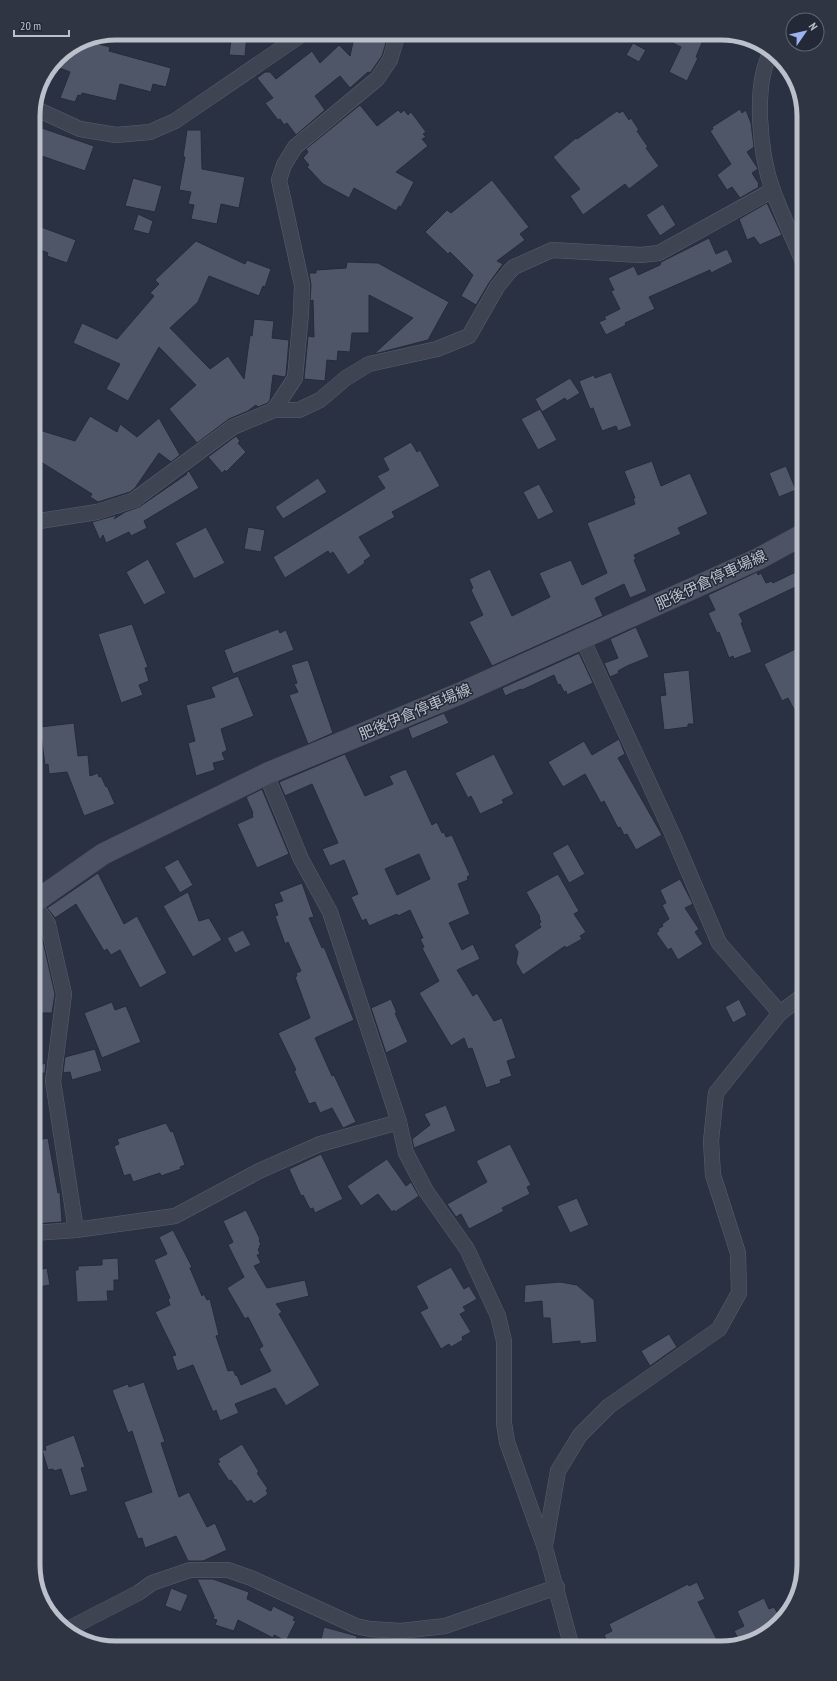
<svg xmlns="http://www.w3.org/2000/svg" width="837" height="1681" font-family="'PT Sans Narrow','Noto Sans JP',sans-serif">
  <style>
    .building { fill: #4f5668; stroke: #252b39; fill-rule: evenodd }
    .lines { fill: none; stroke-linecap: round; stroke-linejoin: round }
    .street-casing { stroke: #595f6c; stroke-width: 16 }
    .secondary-casing { stroke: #484d5b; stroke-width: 22 }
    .street { stroke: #3e4452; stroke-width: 15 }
    .secondary { stroke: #4d5364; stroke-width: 21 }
    .labels { text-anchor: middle; stroke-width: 3; stroke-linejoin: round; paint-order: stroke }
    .street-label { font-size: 15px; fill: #bbc0cb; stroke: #232937 }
    .rim { fill: none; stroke: #bbc0cb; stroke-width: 5 }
  </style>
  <rect width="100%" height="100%" fill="#2a3142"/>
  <g class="building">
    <path d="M232,33H247L245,56L229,55Z"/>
    <path d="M355,33H389L382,56L370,73L368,72L350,88L340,76L315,96L325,110L296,135L287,123L284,125L280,119L278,120L265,103L273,98L257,78L265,72H270L276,79L312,51L320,63L339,45L350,56Z"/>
    <path d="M652,33H706L696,57L698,58L687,81L669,72L681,47Z"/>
    <path d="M84,40L110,47L109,51L171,68L166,87L153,84L151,92L120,84L116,101L82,93L81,96L78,95L75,102L60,98L70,72L52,65L57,57Z"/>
    <path d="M633,43L646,50L639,62L626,55Z"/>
    <path d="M360,105L377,126L398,110L401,113L404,110L408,115L411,112L426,132L423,134L426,137L422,139L428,146L396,172L414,182L401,207L399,206L396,211L354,188L349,198L323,184L307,167L309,165L303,158L308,152L306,149Z"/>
    <path d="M740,109L742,113L746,110L751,123L754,147L747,152L757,167L758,169L752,173L759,184L758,185L759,187L740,198L732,187L727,190L717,175L731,164L710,131L713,129L712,127Z"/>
    <path d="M617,111L619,113L623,111L629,120L631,118L639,130L637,131L648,147L646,148L659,166L629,189L625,184L583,215L570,196L580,189L553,157L576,138L577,139Z"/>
    <path d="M33,125L94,146L85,171L33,153Z"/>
    <path d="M187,130H201L202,169L245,177L239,208L221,204L217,224L191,219L194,205L188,204L191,192L179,190L185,157H183Z"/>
    <path d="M133,178L162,186L155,212L125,206Z"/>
    <path d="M492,180L529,227L520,234L525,240L497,261L503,264L489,283L476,305L461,296L473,275L450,252L448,254L425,232L447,210L451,213Z"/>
    <path d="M767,203L782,235L760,245L754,237L747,240L739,219Z"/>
    <path d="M663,204L676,225L660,236L646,215Z"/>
    <path d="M138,214L153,221L149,234L133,230Z"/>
    <path d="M33,224L76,240L67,263L47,256L48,253L33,247Z"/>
    <path d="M709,238L716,254L727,249L733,262L711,273L710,270L649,297L655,309L625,323L626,325L606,335L599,322L606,319L604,317L620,309L611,291L614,290L608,278L634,266L638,275L660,265L661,262Z"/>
    <path d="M196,241L245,264L247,260L271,269L265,287L263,286L259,296L209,276L198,302L170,328L210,369L228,356L244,379L250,335L252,336L254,319L274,321L272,338L289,340L286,375L285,377L273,375L270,400L268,403L258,407L256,405L248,411L229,419L197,443L169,409L196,385L159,347L128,401L106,389L120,364L73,343L82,323L117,339L154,296L150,293L159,284L155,280Z"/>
    <path d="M347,262L378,263L449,302L428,340L374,354L413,318L369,295V333H352L350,352L338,351L337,361L327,360L325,381L304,379L308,336L314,337L313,300L310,301L311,285L309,273H316V270L346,268Z"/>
    <path d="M611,372L632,426L618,431L616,426L602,431L593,408L590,409L579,381L594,375L595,378Z"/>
    <path d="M570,378L580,393L567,401L565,398L542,412L535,399Z"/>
    <path d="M540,409L557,440L538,450L521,419Z"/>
    <path d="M90,416L117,432L120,424L137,437L159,418L180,455L171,462L159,453L135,488L130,492L98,502L90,497L92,494L33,457V428L75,441Z"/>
    <path d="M236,436L240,441L238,443L246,452L226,472L225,470L222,473L208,457Z"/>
    <path d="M411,442L417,452L420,450L440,486L392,512L395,517L359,537L371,556L364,561L365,563L348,575L333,552L330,554L328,551L285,578L273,557L385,488L377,476L389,470L383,458Z"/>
    <path d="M652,461L661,486L690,473L708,514L678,528L681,534L634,555L636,559L634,560L647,591L630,598L624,584L595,598L603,616L492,666L469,622L483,615L471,590L473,588L469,579L490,569L512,616L550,597L539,573L571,560L582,585L607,573L587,523L635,504L633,498H635L624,471Z"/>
    <path d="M786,466L796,490L779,497L769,473Z"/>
    <path d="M189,471L199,488L144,521L147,528L131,536L129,532L106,543L103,535L100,540L92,522L117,515L114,519L125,512L139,507L187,474L186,473Z"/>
    <path d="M318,478L327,492L283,519L275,507Z"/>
    <path d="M539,484L554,512L538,520L523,492Z"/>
    <path d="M206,527L225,563L194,579L175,543Z"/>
    <path d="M248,527L265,530L261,552L244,549Z"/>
    <path d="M148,559L166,593L144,605L126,572Z"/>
    <path d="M804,568V583L739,614L743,622L741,623L752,652L734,659L733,656L729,658L719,632L717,633L708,613L715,610L708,595L757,572L758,575L761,573L766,583L772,581L773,583Z"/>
    <path d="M132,624L148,667L145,668L149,681L139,685L143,695L121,703L98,634Z"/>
    <path d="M636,627L649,657L627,666L618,671L619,673L610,677L604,663L618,658L610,639Z"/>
    <path d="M278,629L280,633L286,630L294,650L233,674L224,650Z"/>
    <path d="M804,645V728L788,698L782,701L764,664Z"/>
    <path d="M579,653L593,683L567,695L566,691L564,692L560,684L558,685L554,675L522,690L521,689L505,696L502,688Z"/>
    <path d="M308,660L333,733L308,744L289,695L298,692L294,684L297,683L291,665Z"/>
    <path d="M689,670L694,724H688V727L664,730L660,696L666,695L663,673Z"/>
    <path d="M238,676L254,716L221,729L227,750L222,753L225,760L213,763L215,770L196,776L188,743L195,741L186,705L215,697L211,687Z"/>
    <path d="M444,713L449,723L412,739L408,728Z"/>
    <path d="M74,723L78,756L88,755L90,776L98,773L99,777L101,776L106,787L107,786L115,804L84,816L67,772L49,774L48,764L45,765L40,727Z"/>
    <path d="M619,739L625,754L618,758L662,835L636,850L627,834L624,835L620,827L618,828L604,801L601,803L585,774L563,787L548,762L584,741L592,755Z"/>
    <path d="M345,754L365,796L393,784L389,776L406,769L432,825L437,822L442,833L444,832L446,837L452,835L470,875L467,877L468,880L458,884L470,914L449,923L462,950L473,944L480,959L457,970L473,996L477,993L494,1021L502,1018L516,1058L507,1061L512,1076L500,1080L501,1083L486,1088L472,1048L468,1049L464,1038L451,1046L419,993L439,981L422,948L424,947L420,939L423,938L410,910L398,916L397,914L369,926L366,919L362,921L351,897L358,894L344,860L330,866L322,849L338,843L312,784L285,796L279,782ZM419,854L430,879L397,895L385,869Z"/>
    <path d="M494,754L514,794L502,800L504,803L480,814L471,796L468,798L455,773Z"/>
    <path d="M262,789L289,854L257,868L237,824L253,817L252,814L253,813L246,797Z"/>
    <path d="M568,844L585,874L569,883L552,853Z"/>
    <path d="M178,859L193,885L180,893L164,867Z"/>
    <path d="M98,873L124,924L137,916L167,973L140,988L120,950L111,955L107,949L104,951L76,904L55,918L47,908Z"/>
    <path d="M558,874L579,911L574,914L586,932L580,936L582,939L566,948L565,946L523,975L516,963L518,952L514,945L541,927L539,924L541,922L539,918L540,917L526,892Z"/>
    <path d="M680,879L693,904L685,908L699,929L695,932L703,944L678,960L671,948L668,950L656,933L659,931L658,929L663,926L662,924L669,919L662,905L666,903L660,890Z"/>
    <path d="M302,883L314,917L309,918L322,948L324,947L354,1020L315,1038L332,1076L334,1075L356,1122L343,1128L332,1108L320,1113L315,1102L309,1104L294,1071L296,1070L278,1033L310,1018L295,977L297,976L296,973L301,971L288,942L285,944L275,916L278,915L274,904L283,901L279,892Z"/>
    <path d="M188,892L199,921L209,918L222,940L193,957L163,906Z"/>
    <path d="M36,923L40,928L55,994L52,1013H36V964L33,967V941L36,940Z"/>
    <path d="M243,930L251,945L235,953L227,938Z"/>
    <path d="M391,999L397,1013H395L408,1042L386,1053L371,1008Z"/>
    <path d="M739,999L747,1015L733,1023L725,1007Z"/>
    <path d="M112,1002L115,1010L126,1006L141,1042L102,1058L84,1013Z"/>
    <path d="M95,1049L102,1071L72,1080L70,1072L63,1073L65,1057Z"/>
    <path d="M46,1063L45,1073L33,1074V1067Z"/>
    <path d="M446,1105L456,1131L414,1148L412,1139L430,1125L424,1114Z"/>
    <path d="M166,1123L171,1132L173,1131L185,1165L180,1167L181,1169L161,1176L160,1173L133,1182L130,1174L124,1176L114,1146L119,1144L117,1139Z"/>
    <path d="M48,1138L58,1193L60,1192L62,1222L34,1224L33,1141Z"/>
    <path d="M510,1144L531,1185L527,1187L530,1194L502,1208L504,1211L469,1229L461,1214L456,1217L447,1204L487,1182L476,1161Z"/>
    <path d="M321,1154L343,1199L315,1213L313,1208L310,1209L303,1195L301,1196L289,1169Z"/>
    <path d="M387,1159L406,1186L411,1182L419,1196L395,1212L394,1210L392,1212L378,1194L361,1206L347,1186Z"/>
    <path d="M577,1198L589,1225L570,1233L557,1206Z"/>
    <path d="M246,1210L260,1239L259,1240L261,1245L259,1246L260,1248L258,1249L260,1254L257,1255L261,1263L254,1266L267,1288L305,1280L309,1296L276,1304L282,1312L279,1314L320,1385L286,1406L275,1388L235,1404L239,1413L220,1421L216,1410L213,1412L193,1365L177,1371L172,1356L176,1355L155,1312L170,1305L168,1299L170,1298L154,1260L167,1254L159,1237L173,1230L192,1267L190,1268L202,1296L204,1294L207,1300L210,1299L219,1335L216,1336L228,1371L233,1370L236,1376L237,1375L241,1385L271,1371L259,1349L263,1346L248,1317L245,1319L227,1288L244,1277L228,1245L233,1242L223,1221Z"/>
    <path d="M118,1258L119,1280H114V1291H107L108,1301L77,1302L75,1270H78V1266L102,1265V1259Z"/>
    <path d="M451,1267L464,1289L469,1286L477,1299L463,1307L466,1311L460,1314L471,1332L462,1337L463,1340L451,1347L449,1344L441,1349L420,1312L428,1308L416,1286Z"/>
    <path d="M47,1268L50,1285L33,1288V1271Z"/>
    <path d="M560,1282L577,1285L594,1300L597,1342L580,1344V1341L552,1344L550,1318H543L542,1301L524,1303L525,1285Z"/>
    <path d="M669,1334L677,1347L650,1366L641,1351Z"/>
    <path d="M144,1382L165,1442L161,1443L179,1497L189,1492L207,1527L215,1523L227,1550L203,1561H188L176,1536L145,1548L142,1538L138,1539L124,1502L152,1492L132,1431L128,1433L112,1390L128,1384L129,1387Z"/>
    <path d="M74,1435L85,1467L81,1468L88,1491L70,1496L61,1469L54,1471L53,1469L48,1470L42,1450H46L45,1446Z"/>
    <path d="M242,1444L259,1472L257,1473L268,1489L266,1490L268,1494L254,1504L251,1500L247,1502L235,1485H234L231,1480L229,1481L217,1463L220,1462L218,1459Z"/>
    <path d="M197,1579H213L249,1592L247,1599L271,1611L273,1606L295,1617L293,1620L296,1621L286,1641L274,1635L273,1638L238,1620L234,1631L215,1625L217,1620L213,1619L214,1616Z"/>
    <path d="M697,1582L705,1599L698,1602L721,1648H611L604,1635L612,1631L609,1624L688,1584L689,1586Z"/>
    <path d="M171,1588L188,1595L181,1612L165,1606Z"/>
    <path d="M764,1598L769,1609L774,1607L781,1619L753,1642L741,1644L734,1631L744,1626L737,1611Z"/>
    <path d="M324,1627L357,1636L354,1648H319Z"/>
  </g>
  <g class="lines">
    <defs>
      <g id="street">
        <path d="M772,50C752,84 760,155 773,191C782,215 794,240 804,264"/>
        <path d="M34,108L80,129L116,135L150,132L175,121L304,33"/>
        <path d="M274,410L295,378L301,313L302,285L279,180L284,165L295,147L377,79L390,60L398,33"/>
        <path d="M33,522L97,512L134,500L233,427L274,410H299L320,400L346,378L369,364L437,349L469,336L497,287L509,272L514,267L552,250L641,255L659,253L773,190"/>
        <path d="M582,638L672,833L719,943L780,1013"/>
        <path d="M266,774L301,859L330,912L399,1122L406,1153L426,1191L467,1249L498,1316L504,1341V1423L507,1442L545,1548L572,1648"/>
        <path d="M33,903L48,924L64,994L53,1081L76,1230"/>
        <path d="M33,1233L76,1230L175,1216L259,1171L320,1144L399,1122"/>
        <path d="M545,1546L558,1471L580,1435L609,1406L719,1329L739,1293L738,1253L713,1175L711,1141L716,1093L780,1013L804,995"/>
        <path d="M66,1630L138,1593L152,1583L190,1570H228L251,1578L356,1626L370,1629L401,1631L445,1626L557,1587"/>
      </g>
      <path id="secondary" d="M33,903L103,854L266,774L461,693L758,559L804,534"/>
    </defs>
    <use href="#street" class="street-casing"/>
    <use href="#secondary" class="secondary-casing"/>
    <use href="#street" class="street"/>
    <use href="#secondary" class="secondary"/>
  </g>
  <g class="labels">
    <g class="street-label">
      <text transform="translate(711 580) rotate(-25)" y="5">肥後伊倉停車場線</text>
      <text transform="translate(415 712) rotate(-23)" y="5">肥後伊倉停車場線</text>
    </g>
  </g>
  <path d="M0 0H837V1681H0ZM116 40H721A76 76 0 0 1 797 116V1565A76 76 0 0 1 721 1641H116A76 76 0 0 1 40 1565V116A76 76 0 0 1 116 40Z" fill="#2f3543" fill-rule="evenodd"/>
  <path class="rim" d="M116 40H721A76 76 0 0 1 797 116V1565A76 76 0 0 1 721 1641H116A76 76 0 0 1 40 1565V116A76 76 0 0 1 116 40Z"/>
  <g transform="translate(805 32) rotate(56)"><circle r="19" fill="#232937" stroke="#606572"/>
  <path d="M0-3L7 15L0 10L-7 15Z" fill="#9cb3f0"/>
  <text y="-6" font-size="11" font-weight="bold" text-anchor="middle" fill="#bbc0cb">N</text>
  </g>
  <path d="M14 30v6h55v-6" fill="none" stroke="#bbc0cb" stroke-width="2"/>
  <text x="20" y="30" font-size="12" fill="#bbc0cb" stroke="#232937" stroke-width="3" paint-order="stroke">20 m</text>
</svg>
